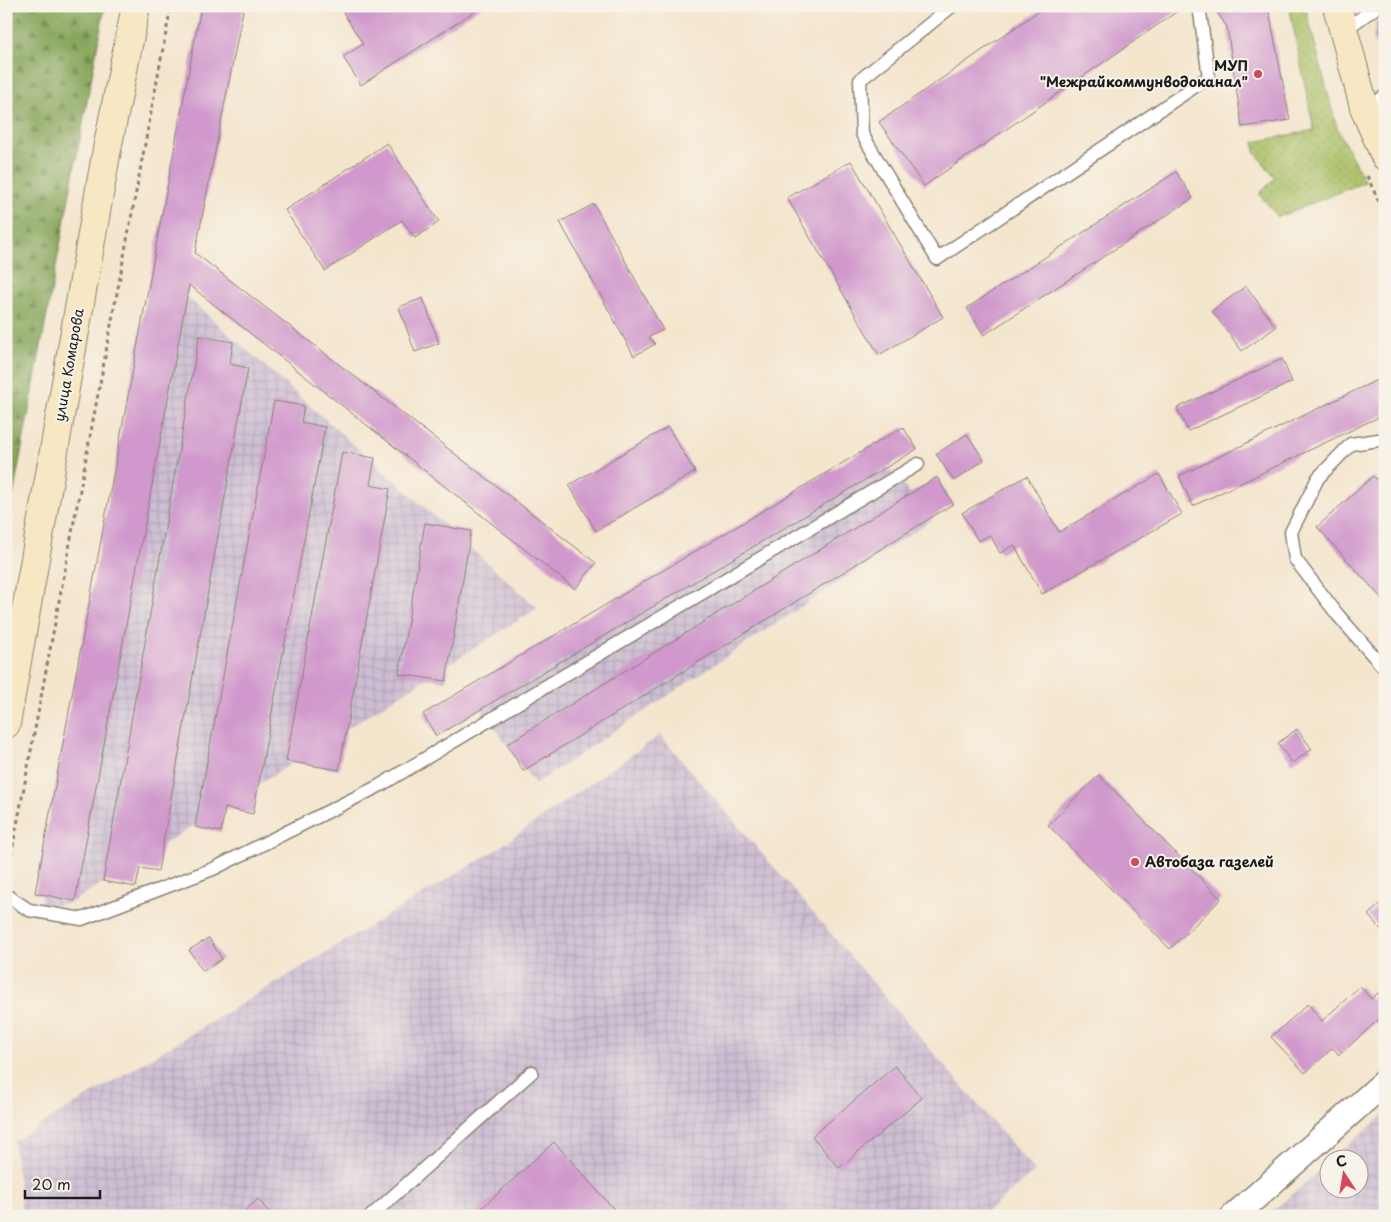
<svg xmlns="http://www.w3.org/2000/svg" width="1391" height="1222" font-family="'Playpen Sans',sans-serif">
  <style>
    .industrial { fill: url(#industrial-grid) }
    .green { fill: url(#green-dots); stroke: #626c3f }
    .forest { fill: url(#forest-firs); stroke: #50603a }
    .building { fill: #d098cc }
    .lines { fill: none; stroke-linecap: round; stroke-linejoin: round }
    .lane-casing { stroke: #888074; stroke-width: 15 }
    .street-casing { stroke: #888074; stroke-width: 28 }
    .secondary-casing { stroke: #888074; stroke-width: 30 }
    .path { stroke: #888074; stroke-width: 3; stroke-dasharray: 4 4; stroke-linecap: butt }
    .lane { stroke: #fff; stroke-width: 12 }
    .street { stroke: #fff; stroke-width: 25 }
    .secondary { stroke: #f7e8c3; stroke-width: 28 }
    .poi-dot { fill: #d1495b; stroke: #f7f3e8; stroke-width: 2 }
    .labels { text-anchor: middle; stroke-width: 4; stroke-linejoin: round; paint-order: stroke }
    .poi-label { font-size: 14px; font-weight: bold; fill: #1c1c1c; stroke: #f7f3e8; text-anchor: end }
    .street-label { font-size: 14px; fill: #1c1c1c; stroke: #f7f3e8 }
  </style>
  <defs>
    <pattern id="industrial-grid" width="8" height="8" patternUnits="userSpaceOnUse" patternTransform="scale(1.25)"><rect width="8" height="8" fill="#cdbed3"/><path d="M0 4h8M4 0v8" fill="none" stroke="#afa3b5"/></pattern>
    <pattern id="green-dots" width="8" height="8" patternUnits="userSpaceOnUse" patternTransform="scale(1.25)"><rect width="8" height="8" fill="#a7bd62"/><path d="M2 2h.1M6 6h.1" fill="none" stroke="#8fa254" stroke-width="1.8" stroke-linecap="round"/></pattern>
    <pattern id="forest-firs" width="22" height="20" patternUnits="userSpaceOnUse" patternTransform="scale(1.25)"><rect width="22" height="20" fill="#85a458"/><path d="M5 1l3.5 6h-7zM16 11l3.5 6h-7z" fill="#6c8548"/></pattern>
  </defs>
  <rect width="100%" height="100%" fill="#f7f3e8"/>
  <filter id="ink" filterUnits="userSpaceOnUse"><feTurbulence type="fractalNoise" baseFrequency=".02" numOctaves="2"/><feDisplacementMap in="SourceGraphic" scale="10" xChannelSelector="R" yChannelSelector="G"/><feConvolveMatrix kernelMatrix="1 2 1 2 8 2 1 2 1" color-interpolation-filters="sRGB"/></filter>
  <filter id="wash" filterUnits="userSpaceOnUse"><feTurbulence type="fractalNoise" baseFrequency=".0096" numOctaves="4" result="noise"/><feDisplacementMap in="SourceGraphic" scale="20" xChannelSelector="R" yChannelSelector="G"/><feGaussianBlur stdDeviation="1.12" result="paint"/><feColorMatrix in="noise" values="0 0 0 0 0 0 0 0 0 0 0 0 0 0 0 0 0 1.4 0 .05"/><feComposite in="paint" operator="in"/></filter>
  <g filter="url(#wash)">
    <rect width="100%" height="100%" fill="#f4e5cd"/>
    <g class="industrial">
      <path d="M206,6L186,296L538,608L69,904L40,905Z"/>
      <path d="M1379,6H1385V59L1373,40Z"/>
      <path d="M877,455L933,519L535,784L470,693Z"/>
      <path d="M660,735L1035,1171L982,1216H22L14,1141L494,851Z"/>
      <path d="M1385,1114V1216H1267L1328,1163V1190H1358V1160L1332,1159Z"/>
    </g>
    <path class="green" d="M1289,6H1305L1337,128L1365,182L1278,217L1259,194L1275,178L1255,152L1254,142L1314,130Z"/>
    <path class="forest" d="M6,6H105L6,533Z"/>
    <g id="blocks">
      <g class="building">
        <path d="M201,6H244L195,253L596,563L575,589L189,285L75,901L35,893Z"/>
        <path d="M339,6H483L361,85L343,57L363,44Z"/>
        <path d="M1046,6H1185L924,186L879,122Z"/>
        <path d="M1213,6H1268L1290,120L1242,127L1227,27Z"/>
        <path d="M387,143L439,222L415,238L402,220L325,271L285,210Z"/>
        <path d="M851,161L943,317L879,355L787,198Z"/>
        <path d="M1176,172L1193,198L984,335L967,308Z"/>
        <path d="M594,204L663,330L649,337L655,344L634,356L560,222Z"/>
        <path d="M1246,286L1276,327L1242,351L1212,311Z"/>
        <path d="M423,298L439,343L415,352L399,307Z"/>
        <path d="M199,336L233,342L230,364L248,368L158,871L140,868L136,887L103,881Z"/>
        <path d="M1282,359L1292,382L1188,431L1177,408Z"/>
        <path d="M1385,376V414L1193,506L1179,476Z"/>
        <path d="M274,401L304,406L301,422L325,427L253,814L225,808L221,832L195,827Z"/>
        <path d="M668,427L695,472L596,531L569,485Z"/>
        <path d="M903,427L917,449L436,736L423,714Z"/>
        <path d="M967,434L984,460L954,481L936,454Z"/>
        <path d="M342,452L375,458L370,485L390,489L339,770L286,761Z"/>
        <path d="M1159,474L1182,514L1042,594L1014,545L1000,553L990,535L978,541L962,513L1027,476L1059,532Z"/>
        <path d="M1373,476L1385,488V602L1317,527Z"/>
        <path d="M937,477L953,504L523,771L507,744Z"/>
        <path d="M425,523L471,531L446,681L399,674Z"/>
        <path d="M1297,729L1312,749L1292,763L1278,743Z"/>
        <path d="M1099,775L1221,899L1170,949L1048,825Z"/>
        <path d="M1385,900V934L1368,915Z"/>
        <path d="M209,938L222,959L203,971L189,950Z"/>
        <path d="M1360,986L1371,999L1378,993L1385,1001V1014L1339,1055L1333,1048L1305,1073L1271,1037L1308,1004L1322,1021Z"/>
        <path d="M895,1066L922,1098L839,1168L812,1136Z"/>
        <path d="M554,1142L620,1216H473Z"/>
        <path d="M258,1199L272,1216H239Z"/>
      </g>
    </g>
  </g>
  <g filter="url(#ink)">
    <use href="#blocks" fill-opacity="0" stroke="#888074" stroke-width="1"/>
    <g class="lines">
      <defs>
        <g id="lane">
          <path d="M952,6L860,80L862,134L937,259L1209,77L1199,6"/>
          <path d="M1343,31L1378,6"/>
          <path d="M1365,110L1385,96"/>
          <path d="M1385,439L1351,444L1318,478L1291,532L1295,559L1337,614L1385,669"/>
          <path d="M6,895L29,910L82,919L213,869L379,786L918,464"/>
          <path d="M371,1216L532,1072"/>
        </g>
        <path id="street" d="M1234,1216L1385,1082"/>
        <g id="secondary">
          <path d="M1337,6L1365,110L1385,156"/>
          <path d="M6,724L107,149L136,6"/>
        </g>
      </defs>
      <use href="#lane" class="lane-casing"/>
      <use href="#street" class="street-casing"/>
      <use href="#secondary" class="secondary-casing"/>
      <g class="path">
        <path d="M1367,176L1385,215"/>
        <path d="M7,878L171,6"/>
      </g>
      <use href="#lane" class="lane"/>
      <use href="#street" class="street"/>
      <use href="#secondary" class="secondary"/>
    </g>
  </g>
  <g class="poi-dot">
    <circle cx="1258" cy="74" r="5"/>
    <circle cx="1135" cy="862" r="5"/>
  </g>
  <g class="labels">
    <g class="poi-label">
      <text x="1248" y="71">МУП<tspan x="1248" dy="16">"Межрайкоммунводоканал"</tspan></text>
      <text x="1145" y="867" text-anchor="start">Автобаза газелей</text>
    </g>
    <g class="street-label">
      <text transform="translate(69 365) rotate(-80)" y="5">улица Комарова</text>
    </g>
  </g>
  <rect width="1391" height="1222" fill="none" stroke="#f7f3e8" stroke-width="25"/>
  <g transform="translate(1344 1174) rotate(348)"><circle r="24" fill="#f7f3e8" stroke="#9f9d96"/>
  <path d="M0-4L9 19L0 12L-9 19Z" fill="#d1495b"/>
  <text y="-8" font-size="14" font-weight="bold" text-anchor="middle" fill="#1c1c1c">С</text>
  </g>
  <path d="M25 1190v8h75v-8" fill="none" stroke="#1c1c1c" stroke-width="2.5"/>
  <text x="32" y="1190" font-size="15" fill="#1c1c1c" stroke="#f7f3e8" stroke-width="4" paint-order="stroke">20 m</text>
</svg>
